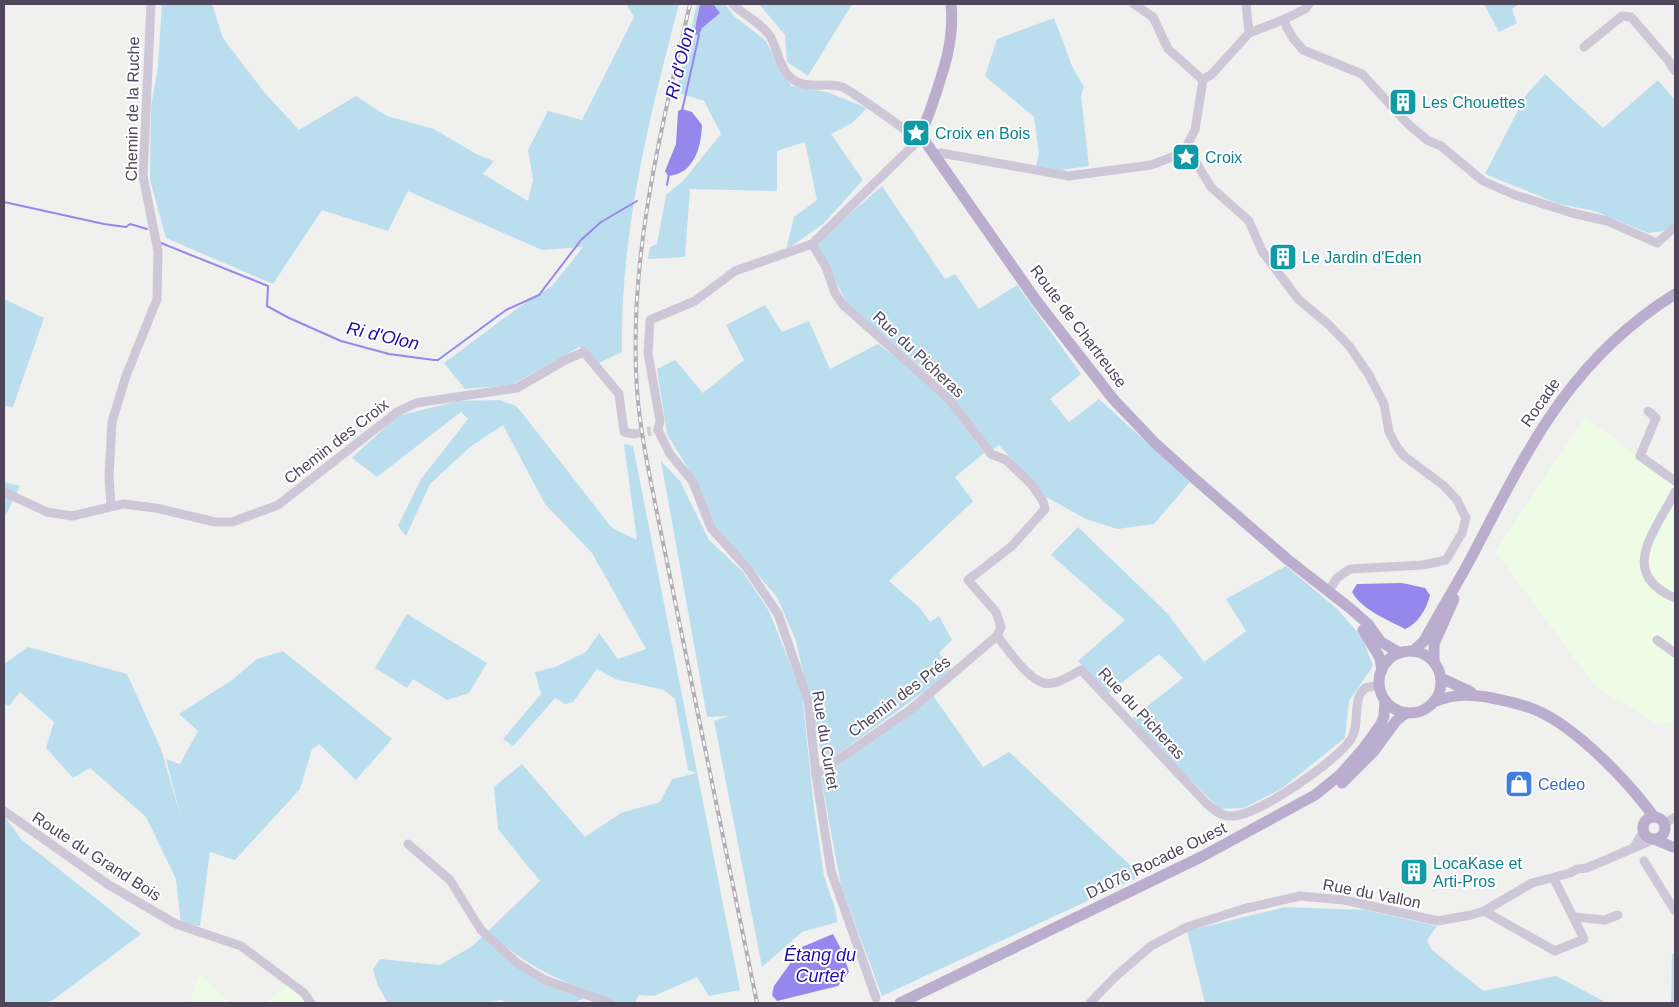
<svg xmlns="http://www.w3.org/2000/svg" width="1679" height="1007" font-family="Helvetica,sans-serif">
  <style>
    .commercial { fill: #eefce6 }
    .green { fill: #bbdeef }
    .water { fill: #9687ed }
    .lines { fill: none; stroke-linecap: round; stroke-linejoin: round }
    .stream { stroke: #9687ed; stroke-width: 2 }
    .minor-tunnel { stroke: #d0ced1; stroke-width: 9; stroke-dasharray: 9 4.5; stroke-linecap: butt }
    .minor { stroke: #cec7d8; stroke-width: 9 }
    .major { stroke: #bbadcd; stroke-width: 11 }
    .rail-casing { stroke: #b3aeb6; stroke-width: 4 }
    .rail { stroke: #fff; stroke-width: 2; stroke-dasharray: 5.5; stroke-linecap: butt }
    .labels { text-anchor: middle; stroke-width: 4; stroke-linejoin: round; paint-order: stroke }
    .culture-label { font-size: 16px; fill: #0d838f; stroke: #fff; text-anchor: start }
    .street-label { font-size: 16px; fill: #4f465b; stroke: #fff }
    .shop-label { font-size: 16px; fill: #366cbe; stroke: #fff; text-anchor: start }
    .water-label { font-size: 18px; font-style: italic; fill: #220aaa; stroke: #fff }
  </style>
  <rect width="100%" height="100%" fill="#f0f0ee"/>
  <g class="commercial">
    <path d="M1586,417L1675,485V722L1658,724L1596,687L1495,551Z"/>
    <path d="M200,974L230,1003H189Z"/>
    <path d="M288,984L308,1003H265Z"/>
  </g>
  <g class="green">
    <path d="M162,4H212L223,38L264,92L299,130L356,96L387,116L434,129L476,154L494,161L483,174L528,201L533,180L528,150L548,111L582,120L634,17L626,4H679C649,118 620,233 622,352L599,363L579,347L512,385L465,389L444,363L519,307L552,286L583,247L542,250L408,191L388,231L322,210L273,284L166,238L150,180L151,106L158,67Z"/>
    <path d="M697,4H725L734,16L765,40L791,86L827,92L867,108L852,123L831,134L863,180L823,224L786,250L794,217L817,200L805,142L777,151V191L690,189L685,257L648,259L650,247L657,244L666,195L683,181L721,134L704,101L676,92Z"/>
    <path d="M759,4H852L808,76L787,62L785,35Z"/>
    <path d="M1484,4H1519L1512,9L1517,23L1499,32Z"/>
    <path d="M1054,18L1072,66L1084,87L1081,96L1089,166L1061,170L1036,166L1039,154L1034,117L985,76L997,39Z"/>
    <path d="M1545,74L1603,128L1658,80L1675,100V223L1663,231L1648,233L1594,211L1559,204L1485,174L1526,95Z"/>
    <path d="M882,186L945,279L955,274L979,309L1017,285L1081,374L1050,399L1069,422L1099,399L1190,482L1154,524L1117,529L1086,519L1046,497L999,445L992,450L946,389L848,305L816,243Z"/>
    <path d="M4,299L44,318L13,407L4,406Z"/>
    <path d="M765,305L782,332L809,321L830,369L878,344L936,388L984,453L955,477L973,501L889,581L920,608L930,622L939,616L952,640L939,653L952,671L830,760L822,757L796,641L777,597L714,525L698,485L667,434L657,369L675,360L703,393L744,360L726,325Z"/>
    <path d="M499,400L516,406L523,414L612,528L637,540L624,444L633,446L740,990L709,996L697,977L654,996L639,995L635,1003H610L588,996L574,1003H504L503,1000L482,1003H388L378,986L373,969L380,959L440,965L471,947L483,936L521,968L580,988C546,975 515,957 488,931L540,881L498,829L494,787L522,764L585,837L621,813L660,802L672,779L697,773L688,770L675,699L664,690L615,679L597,669L573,702L565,704L555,698L513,746L503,739L541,694L535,672L555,667L586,652L599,633L618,659L646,649L592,553L545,504L503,425L470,447L430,484L406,536L398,526L421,479L468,419L461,412L377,477L352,458L397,416L459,401Z"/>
    <path d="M661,461L680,481L709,540L743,572L769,611L802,694L814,807L824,876L836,911L837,922L802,932L762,967L714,721L729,716L707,717Z"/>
    <path d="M4,482L20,486L4,519Z"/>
    <path d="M1078,527L1167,613L1204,662L1246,631L1226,599L1286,566L1337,609L1362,637L1373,666L1349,701L1345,738L1281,789L1244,808L1220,809L1130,720L1183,678L1159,654L1107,694L1078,661L1125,620L1051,555Z"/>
    <path d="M407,614L487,663L469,693L447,700L413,679L407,688L375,668Z"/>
    <path d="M28,647L127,674L161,749L182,821L166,759L180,764L198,731L179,714L232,680L257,659L283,651L392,739L356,780L319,744L312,749L300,789L235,860L210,852L200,926L181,925L176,879L146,817L90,768L73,778L46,748L54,722L20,692L9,706L4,704V664Z"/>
    <path d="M932,694L983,767L1009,752L1131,866L1137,878L882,996L841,886L821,778Z"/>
    <path d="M4,816L22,840L141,934L53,1000L43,1003H4Z"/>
    <path d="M1285,907L1366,910L1437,926L1427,940L1432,950L1483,991L1556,976L1607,1003H1205L1187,931Z"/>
    <path d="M1675,953V1003H1671L1672,954Z"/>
  </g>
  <g class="water">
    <path d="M700,4H713L720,13L702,28L699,35L694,34Z"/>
    <path d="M682,109L692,112L702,125C701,148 694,174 668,176L665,171L676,144L678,111Z"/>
    <path d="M1402,583L1425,588L1430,595C1427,608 1418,624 1405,629C1388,620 1362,610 1352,592L1357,584Z"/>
    <path d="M833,934L843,953L849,972L838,986L777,1001L772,995L774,986L802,947Z"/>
  </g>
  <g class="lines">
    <g class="stream">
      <path d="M682,111L699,35"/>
      <path d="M667,185L669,174"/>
      <path d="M4,202L104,224L126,227L130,224L147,229"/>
      <path d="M161,243L268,286L267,306L289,318L341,341L389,354L434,360H438L506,310L539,295L581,240L601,222L637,201"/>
    </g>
    <path class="minor-tunnel" d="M634,434L651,431"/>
    <g class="minor">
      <path d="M733,4C744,16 761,22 770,36C779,51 779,73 797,82C811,89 827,82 842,87C850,90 911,133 917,140"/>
      <path d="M1134,4L1153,17L1168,49L1203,80"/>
      <path d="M1246,4L1249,33"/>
      <path d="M1285,19L1286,26L1293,38L1303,50L1362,74L1408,124L1427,140L1441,146L1483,181L1515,195L1572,213L1607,221L1657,243L1675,227"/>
      <path d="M1584,47L1622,16L1631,17L1668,60L1675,71"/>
      <path d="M1187,148L1211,187L1249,221L1262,251L1298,299L1329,325L1350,347L1369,375L1384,404L1389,432L1397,447L1404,456L1443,485L1457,500L1466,518L1462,533L1446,560L1423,565L1350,569L1337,578L1328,592"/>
      <path d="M935,154L941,153L1069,176L1151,165L1183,153L1195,130L1203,80L1212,74L1249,33L1285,19L1305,9L1309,4"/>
      <path d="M812,244L826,267L835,293L843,305L948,398L991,454L1006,460L1032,485L1043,501L1045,509L1012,546L968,580L996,612L1001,627L997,636L910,710L816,775"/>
      <path d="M1648,411L1656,418L1640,456L1675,481"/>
      <path d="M658,430L670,454L693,482L711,528L747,568L778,614L808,701L816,775L831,871L876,998"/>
      <path d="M658,430L660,421L648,353L650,320L695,301L735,271L812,244L922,137"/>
      <path d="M4,492L47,512L72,516L123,504L156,508L215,522H232L278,505L397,412L416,403L517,388L565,360L584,352L619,394L624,432L634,434"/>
      <path d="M1675,492C1655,532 1617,573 1675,598"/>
      <path d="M111,506L109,476L112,422L126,376L157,299L158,251L143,176L151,4"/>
      <path d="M997,636C1008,649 1027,679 1044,683C1056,686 1071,675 1081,670L1206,803C1214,810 1222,817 1233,816C1259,815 1338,760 1351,739C1361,723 1351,701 1365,688L1379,685"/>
      <path d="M1657,640L1675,653"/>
      <path d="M4,811L109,885L176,924L241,946L304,993L311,1003"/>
      <path d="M1664,824L1675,817"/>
      <path d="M408,844L450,880L481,930L517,963L545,980L610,1003"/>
      <path d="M1634,847L1643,832"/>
      <path d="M1644,861L1675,911"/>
      <path d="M1484,911L1555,951L1584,939L1554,879"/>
      <path d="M1574,917L1605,920L1618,915"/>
      <path d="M1090,1003L1115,977L1151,946L1187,927L1243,909L1300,896L1344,900L1438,921L1471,915L1484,911L1532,883L1570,873L1577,869L1587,868L1652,840"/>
    </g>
    <g class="major">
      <path d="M951,4C955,42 942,75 930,111C927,120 920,131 924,140L1038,303L1114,400L1155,443L1196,480L1287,559L1351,609L1368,624L1381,642L1400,653"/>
      <path d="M1363,630L1380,658L1382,670"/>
      <circle cx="1410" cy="682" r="31"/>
      <path d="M1413,651L1424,641C1439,613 1456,586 1471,558C1527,451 1568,361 1675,294"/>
      <path d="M1434,662V644L1454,599"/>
      <path d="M1441,678L1471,692"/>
      <path d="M1436,701C1455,694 1471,694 1492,698C1507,701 1521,704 1536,710C1577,728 1628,781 1654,817"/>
      <path d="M1342,783L1374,751L1396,721L1406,713"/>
      <circle cx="1654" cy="828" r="11"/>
      <path d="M1656,840L1673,847"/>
      <path d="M900,1003L1201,857L1315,795L1341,774L1363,749L1381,724L1384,716L1385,701"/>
    </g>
    <defs>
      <path id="rail" d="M690,4C661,131 628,257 637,390C640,431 649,472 657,513L757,1003"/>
    </defs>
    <use href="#rail" class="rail-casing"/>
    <use href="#rail" class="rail"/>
  </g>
  <defs>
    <symbol id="building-square" viewBox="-11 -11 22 22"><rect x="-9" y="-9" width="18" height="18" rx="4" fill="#0f9aa8" stroke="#fff"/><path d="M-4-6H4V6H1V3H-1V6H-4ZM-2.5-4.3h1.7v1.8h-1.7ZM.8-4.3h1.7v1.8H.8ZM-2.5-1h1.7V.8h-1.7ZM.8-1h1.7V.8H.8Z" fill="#fff"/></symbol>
    <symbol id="sight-square" viewBox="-11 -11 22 22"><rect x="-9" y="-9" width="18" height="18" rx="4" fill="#0f9aa8" stroke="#fff"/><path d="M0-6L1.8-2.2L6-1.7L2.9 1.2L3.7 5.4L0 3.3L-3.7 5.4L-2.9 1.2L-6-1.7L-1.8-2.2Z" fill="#fff"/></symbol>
    <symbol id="shop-square" viewBox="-11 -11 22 22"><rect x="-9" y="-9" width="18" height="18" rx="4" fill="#3f7fe0" stroke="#fff"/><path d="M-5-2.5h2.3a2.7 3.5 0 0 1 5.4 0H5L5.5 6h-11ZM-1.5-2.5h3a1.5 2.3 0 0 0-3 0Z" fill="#fff"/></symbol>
  </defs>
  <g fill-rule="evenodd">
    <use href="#building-square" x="1387" y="86" width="32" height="32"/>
    <use href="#sight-square" x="900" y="117" width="32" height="32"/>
    <use href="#sight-square" x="1170" y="141" width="32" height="32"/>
    <use href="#building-square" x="1267" y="241" width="32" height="32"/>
    <use href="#shop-square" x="1503" y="768" width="32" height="32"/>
    <use href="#building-square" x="1398" y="856" width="32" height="32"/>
  </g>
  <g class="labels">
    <g class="culture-label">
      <text x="1422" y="108">Les Chouettes</text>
      <text x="935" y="139">Croix en Bois</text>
      <text x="1205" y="163">Croix</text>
      <text x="1302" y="263">Le Jardin d'Eden</text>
      <text x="1433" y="869">LocaKase et<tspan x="1433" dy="18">Arti-Pros</tspan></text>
    </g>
    <g class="street-label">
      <text transform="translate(132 109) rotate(-89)" y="6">Chemin de la Ruche</text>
      <text transform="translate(1079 326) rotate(53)" y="6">Route de Chartreuse</text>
      <text transform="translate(919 354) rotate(43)" y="6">Rue du Picheras</text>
      <text transform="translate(1540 402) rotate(-55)" y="6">Rocade</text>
      <text transform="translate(336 441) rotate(-38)" y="6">Chemin des Croix</text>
      <text transform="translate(899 696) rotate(-37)" y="6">Chemin des Prés</text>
      <text transform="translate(1142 713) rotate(47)" y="6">Rue du Picheras</text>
      <text transform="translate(826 740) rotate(81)" y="6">Rue du Curtet</text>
      <text transform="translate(97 856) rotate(33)" y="6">Route du Grand Bois</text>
      <text transform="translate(1156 860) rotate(-26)" y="6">D1076 Rocade Ouest</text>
      <text transform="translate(1372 893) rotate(11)" y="6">Rue du Vallon</text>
    </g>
    <g class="shop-label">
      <text x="1538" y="790">Cedeo</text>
    </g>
    <g class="water-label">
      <text transform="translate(680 63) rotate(-76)" y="6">Ri d'Olon</text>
      <text transform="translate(383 336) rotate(13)" y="6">Ri d'Olon</text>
      <text x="820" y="961">Étang du<tspan x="820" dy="21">Curtet</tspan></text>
    </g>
  </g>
  <rect width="1679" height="1007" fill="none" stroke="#4f465b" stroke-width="10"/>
</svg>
